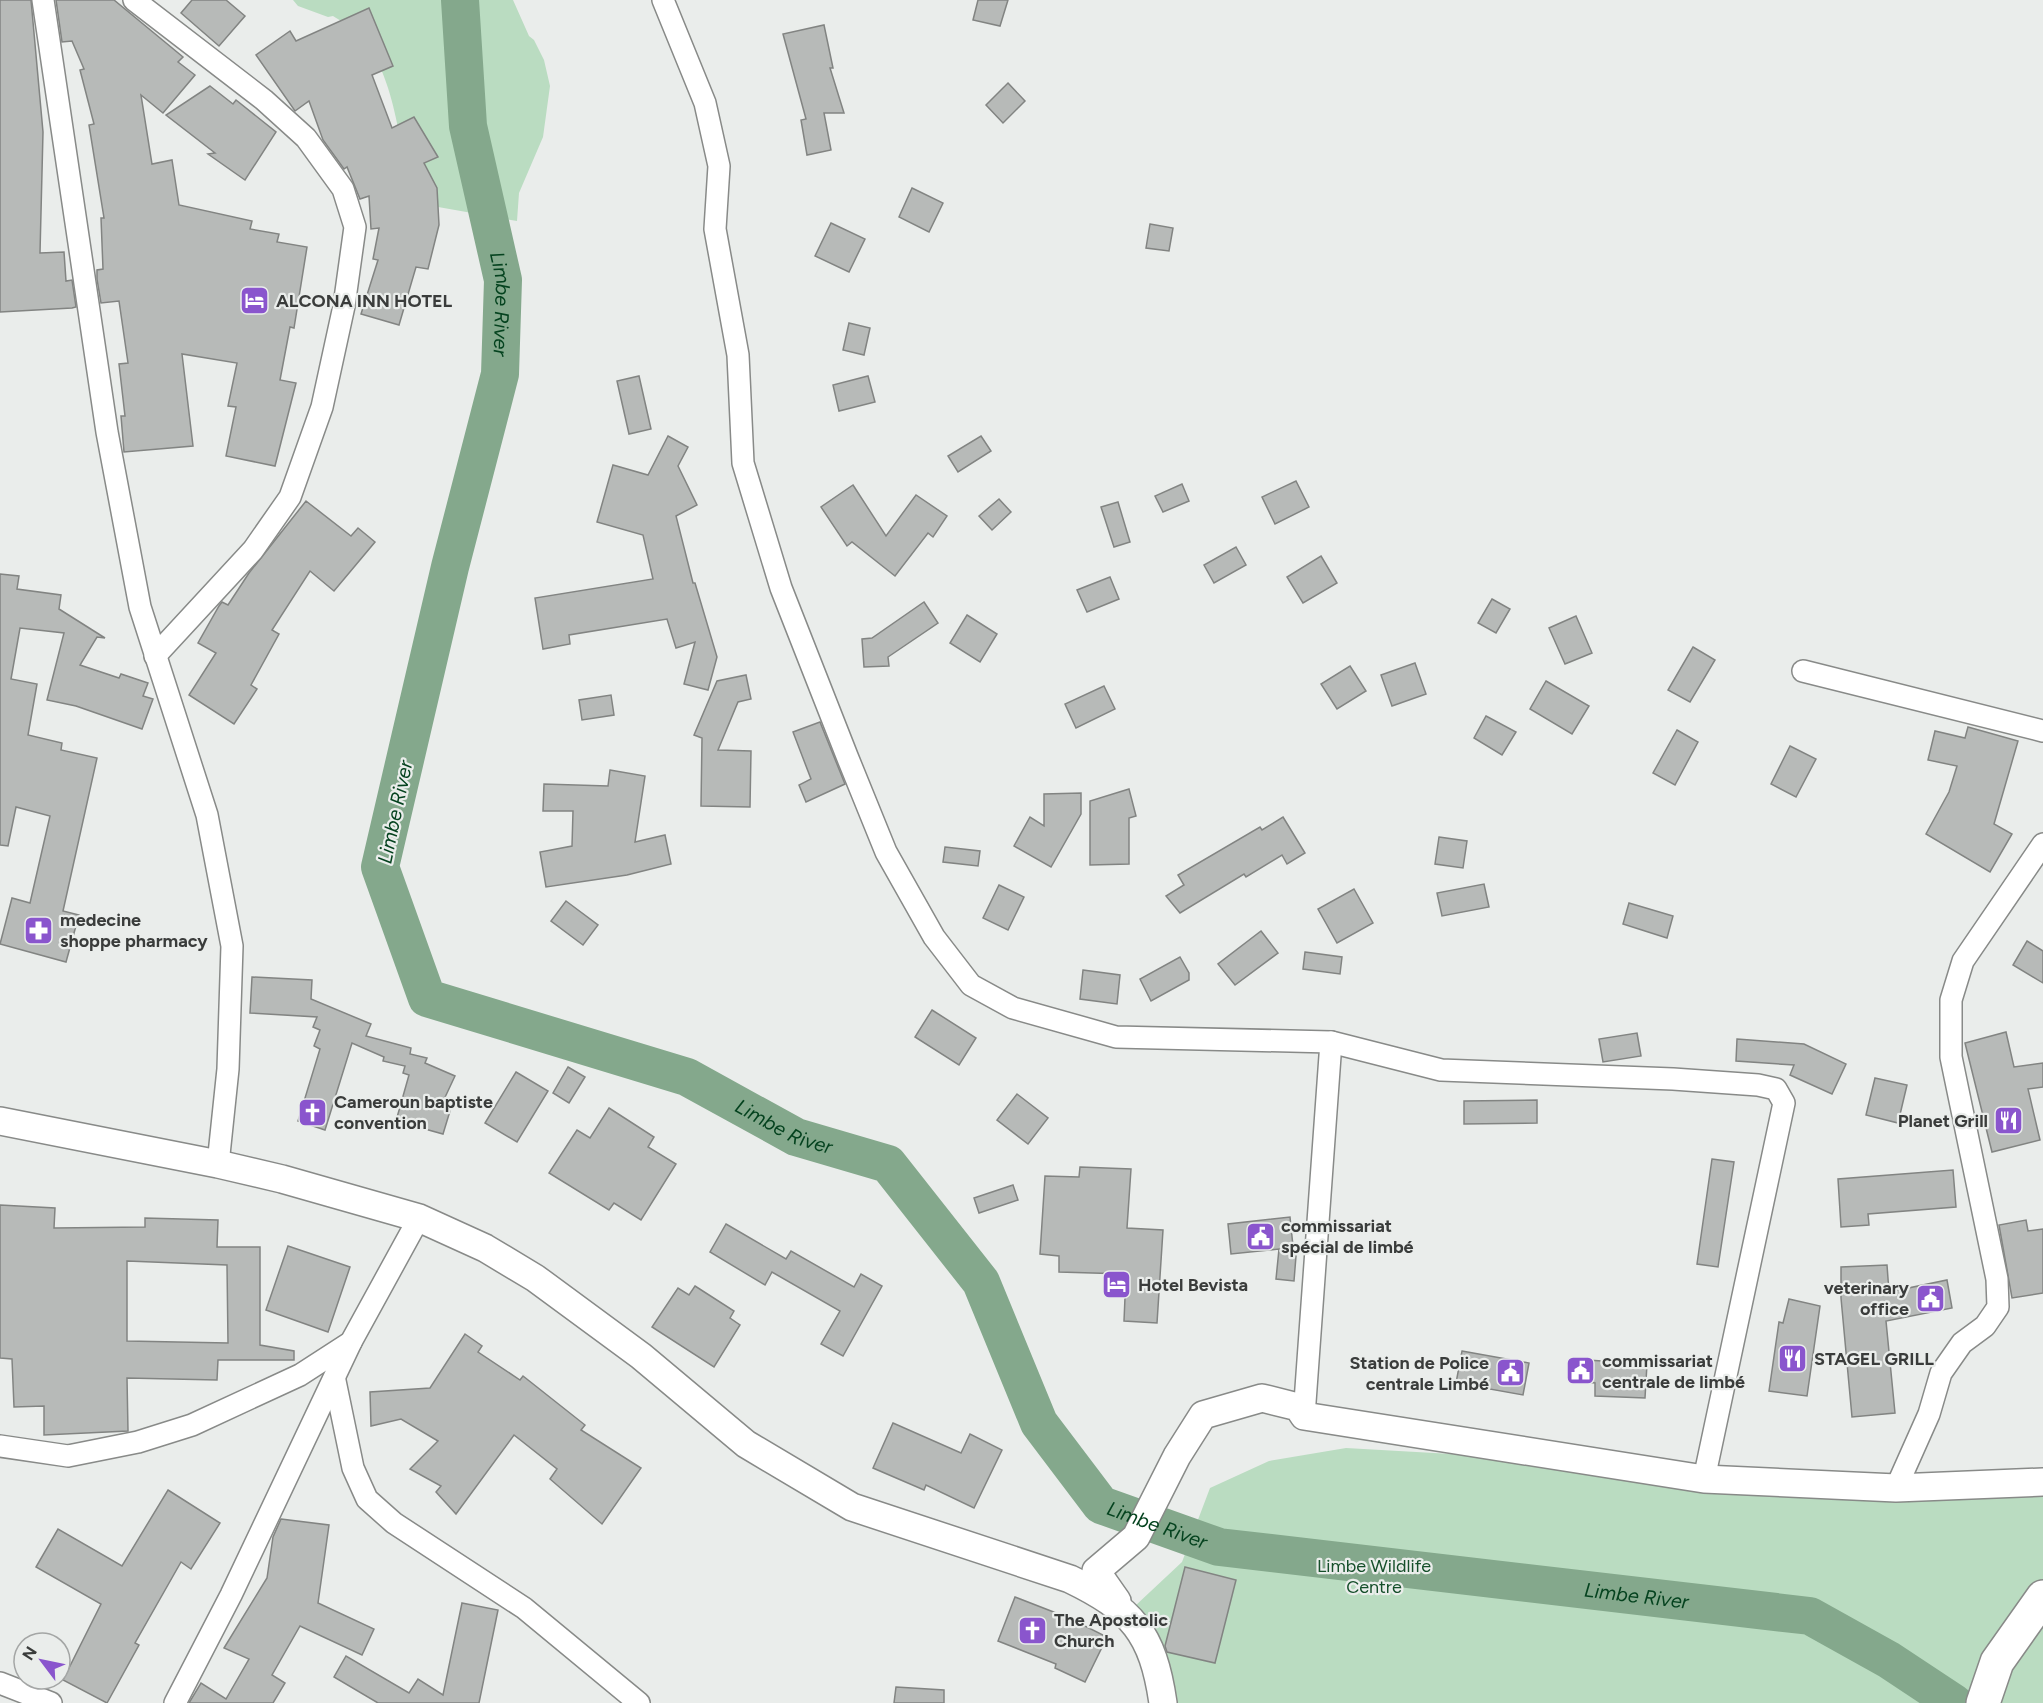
<svg xmlns="http://www.w3.org/2000/svg" width="2043" height="1703" font-family="Figtree,sans-serif">
  <style>
    .green { fill: #badcc1 }
    .lines { fill: none; stroke-linecap: round; stroke-linejoin: round }
    .river { stroke: #84a88c; stroke-width: 38 }
    .building { fill: #b7bab8; stroke: #828482; stroke-width: 1.5; fill-rule: evenodd }
    .minor-casing { stroke: #888a88; stroke-width: 24 }
    .tertiary-casing { stroke: #888a88; stroke-width: 30 }
    .trunk-casing { stroke: #888a88; stroke-width: 36 }
    .minor { stroke: #fff; stroke-width: 21 }
    .tertiary { stroke: #fff; stroke-width: 27 }
    .trunk { stroke: #fff; stroke-width: 33 }
    .labels { text-anchor: middle; stroke-width: 4.5; stroke-linejoin: round; paint-order: stroke }
    .poi-label { font-size: 18px; font-weight: bold; fill: #3a3c3b; stroke: #eaedeb; text-anchor: start }
    .park-label { font-size: 18px; fill: #154f2a; stroke: #eaedeb }
    .water-label { font-size: 20px; font-style: italic; fill: #05431f; stroke: #eaedeb }
  </style>
  <rect width="100%" height="100%" fill="#eaedeb"/>
  <g class="green">
    <path d="M293,0H513L529,36L534,40L544,60L550,86L543,137L519,193L517,221L410,202C401,150 396,70 356,31C350,25 340,21 333,16L328,17L298,6Z"/>
    <path d="M1346,1448L1922,1481L2043,1476V1703H1169L1135,1606L1182,1562L1210,1488L1269,1461Z"/>
  </g>
  <g class="lines">
    <path class="river" id="s1" d="M460,0L468,126L503,280L500,374L450,567L380,867L427,998L687,1077L796,1137L888,1164L981,1282L1039,1423L1101,1505L1219,1547L1810,1616L1889,1660L1954,1703"/>
  </g>
  <g class="building">
    <path d="M0,0H31L43,132L40,253L64,252L66,281L72,280L76,307L72,308L0,312Z"/>
    <path d="M56,0H114L183,57L178,62L195,75L163,113L141,95L152,164L172,160L179,205L252,221L250,229L279,234L277,242L307,247L294,328L290,327L280,380L296,383L275,466L226,456L236,407L228,406L237,363L182,354L193,446L124,452L121,416H125L119,364L128,363L119,301L101,303L97,279V270L103,269L101,218H104L89,125L94,124L80,70L84,69L72,41L62,42Z"/>
    <path d="M192,0H226L245,16L219,46L181,13Z"/>
    <path d="M978,0H1008L1000,26L973,20Z"/>
    <path d="M369,8L393,66L372,75L392,128L414,117L438,157L424,163L437,188L439,225L428,269L416,267L399,325L361,314L378,260L373,259L379,228L371,229L369,196L360,199L347,167L344,169L323,140L309,101L295,111L256,55L290,31L296,41Z"/>
    <path d="M824,25L833,68H830L844,113H824L831,150L807,155L801,120L806,119L783,34Z"/>
    <path d="M1008,83L1025,101L1003,123L986,105Z"/>
    <path d="M210,86L233,104L236,100L276,132L245,180L208,154L215,153L166,115Z"/>
    <path d="M912,188L943,203L929,232L899,217Z"/>
    <path d="M831,223L865,239L849,272L815,256Z"/>
    <path d="M1150,224L1173,228L1169,251L1146,248Z"/>
    <path d="M849,323L870,328L864,355L843,350Z"/>
    <path d="M639,376L651,429L629,434L617,381Z"/>
    <path d="M868,376L875,402L839,411L833,385Z"/>
    <path d="M668,436L688,447L678,466L697,505L676,516L693,583H695L717,657L708,690L684,684L695,642L676,648L667,619L569,635L570,644L543,649L535,598L653,579L643,535L597,522L613,465L648,475Z"/>
    <path d="M981,436L991,451L958,472L948,456Z"/>
    <path d="M1296,481L1309,507L1275,524L1262,497Z"/>
    <path d="M1182,484L1189,501L1163,512L1155,496Z"/>
    <path d="M853,485L886,536L916,495L947,516L933,537L928,533L895,576L852,542L847,546L821,507Z"/>
    <path d="M999,499L1011,512L992,530L979,516Z"/>
    <path d="M306,501L351,536L358,528L375,542L334,591L310,571L272,630L279,634L251,685L257,689L234,724L189,695L216,653L198,643L219,606L222,602L228,605L249,573Z"/>
    <path d="M1118,502L1130,542L1114,547L1101,507Z"/>
    <path d="M1236,547L1246,565L1214,583L1204,565Z"/>
    <path d="M1321,556L1337,583L1303,603L1287,577Z"/>
    <path d="M0,574L19,576L17,589L61,595L59,609L105,638L97,637L80,665L119,678L121,674L148,683L143,696L153,699L142,729L76,706L47,700L64,633L20,628L11,679L37,684L28,735L62,743L61,750L97,758L63,911L79,915L66,962L0,944L12,898L30,903L50,816L16,807L8,846L0,845Z"/>
    <path d="M1110,577L1119,599L1087,612L1077,590Z"/>
    <path d="M1492,599L1510,609L1496,633L1478,623Z"/>
    <path d="M924,602L938,623L888,657L889,666L864,667L862,639L872,638Z"/>
    <path d="M967,615L997,634L980,662L950,643Z"/>
    <path d="M1576,616L1592,653L1565,664L1549,628Z"/>
    <path d="M1693,647L1715,660L1690,702L1668,690Z"/>
    <path d="M1415,663L1426,694L1392,706L1381,675Z"/>
    <path d="M1350,666L1366,691L1337,709L1321,684Z"/>
    <path d="M746,675L751,699L738,702L718,750L751,751L750,807L701,806L702,738L694,735L717,681Z"/>
    <path d="M1546,681L1589,706L1572,734L1530,709Z"/>
    <path d="M1104,686L1115,709L1076,728L1065,704Z"/>
    <path d="M611,695L614,715L582,720L579,700Z"/>
    <path d="M1486,716L1516,732L1502,755L1474,738Z"/>
    <path d="M820,722L845,784L806,802L799,785L811,779L793,732Z"/>
    <path d="M1968,727L2018,741L1994,824L2012,834L1990,872L1926,834L1949,792L1957,766L1928,760L1935,731L1965,738Z"/>
    <path d="M1677,730L1698,742L1675,785L1653,773Z"/>
    <path d="M1790,746L1816,759L1796,797L1771,784Z"/>
    <path d="M610,770L645,776L635,842L665,835L671,864L627,875L546,887L540,852L572,846L573,811H543L544,784L608,786Z"/>
    <path d="M1129,789L1136,816L1129,818V864L1090,865V801Z"/>
    <path d="M1081,793V814L1051,867L1014,846L1030,817L1044,826V794Z"/>
    <path d="M1283,817L1305,853L1287,864L1282,855L1246,877L1244,874L1180,913L1166,896L1184,885L1178,875L1260,827L1262,830Z"/>
    <path d="M1439,837L1467,841L1463,868L1435,864Z"/>
    <path d="M945,847L980,851L978,866L943,862Z"/>
    <path d="M1484,884L1489,907L1442,916L1437,893Z"/>
    <path d="M999,885L1024,897L1008,930L983,918Z"/>
    <path d="M1354,889L1373,923L1337,943L1318,909Z"/>
    <path d="M566,901L598,925L583,945L551,921Z"/>
    <path d="M1629,903L1673,916L1667,938L1623,924Z"/>
    <path d="M1261,931L1278,953L1235,985L1218,964Z"/>
    <path d="M2027,941L2043,951V983L2013,965Z"/>
    <path d="M1305,952L1342,957L1340,974L1303,969Z"/>
    <path d="M1180,957L1189,973V980L1151,1001L1140,979Z"/>
    <path d="M1083,970L1120,975L1117,1004L1080,999Z"/>
    <path d="M252,977L312,980L311,999L371,1024L366,1036L411,1048L410,1054L427,1058L425,1063L455,1076L440,1108L450,1111L443,1134L396,1121L409,1075L403,1073L405,1066L383,1061L384,1057L352,1043L325,1130L298,1121L320,1049L314,1046L320,1030L313,1027L317,1017L250,1013Z"/>
    <path d="M932,1010L976,1038L959,1065L915,1037Z"/>
    <path d="M2006,1032L2014,1067L2043,1063V1087L2028,1089L2040,1140L1992,1152L1965,1043Z"/>
    <path d="M1637,1033L1641,1056L1603,1062L1599,1039Z"/>
    <path d="M1737,1039L1804,1044L1846,1064L1832,1094L1790,1075L1794,1065L1736,1061Z"/>
    <path d="M568,1067L585,1077L569,1103L553,1093Z"/>
    <path d="M516,1072L548,1091L517,1142L485,1123Z"/>
    <path d="M1875,1078L1907,1085L1898,1123L1866,1115Z"/>
    <path d="M1017,1094L1048,1118L1028,1144L997,1120Z"/>
    <path d="M1537,1100V1123L1464,1124V1101Z"/>
    <path d="M609,1108L654,1137L648,1147L676,1164L641,1220L614,1203L609,1210L549,1173L577,1130L590,1138Z"/>
    <path d="M1712,1159L1734,1162L1718,1267L1697,1264Z"/>
    <path d="M1080,1167L1131,1169L1127,1228L1163,1230L1157,1323L1124,1321L1126,1274L1059,1272V1256L1040,1254L1045,1176L1079,1177Z"/>
    <path d="M1953,1170L1956,1207L1868,1214L1869,1225L1841,1227L1838,1179Z"/>
    <path d="M1013,1185L1018,1200L979,1213L974,1198Z"/>
    <path d="M0,1205L55,1208L54,1228L145,1227V1218L218,1220L217,1247H260V1345L294,1351V1360H218L217,1380L127,1378L128,1431L44,1435V1406L14,1407L12,1359L0,1358ZM127,1261L227,1265L228,1343L127,1341Z"/>
    <path d="M1290,1217L1294,1256H1296L1294,1281L1276,1279L1279,1249L1231,1254L1228,1224Z"/>
    <path d="M2026,1220L2028,1231L2043,1229V1293L2012,1298L1999,1225Z"/>
    <path d="M726,1224L786,1259L791,1251L854,1287L861,1274L882,1286L843,1356L821,1344L840,1311L772,1272L765,1285L710,1252Z"/>
    <path d="M288,1246L350,1267L328,1332L266,1310Z"/>
    <path d="M1887,1265L1889,1292L1947,1280L1952,1308L1886,1321L1895,1413L1852,1417L1841,1298V1267Z"/>
    <path d="M695,1286L734,1311L730,1318L740,1325L714,1367L652,1327L678,1288L689,1295Z"/>
    <path d="M1789,1299L1820,1306L1807,1396L1769,1391L1779,1322L1783,1323Z"/>
    <path d="M465,1334L482,1346L478,1352L520,1380L523,1376L585,1425L581,1430L641,1468L602,1524L550,1479L557,1469L514,1435L456,1514L436,1492L441,1486L410,1469L438,1441L401,1419L371,1426L370,1392L430,1388Z"/>
    <path d="M1462,1351L1529,1363L1523,1395L1456,1383Z"/>
    <path d="M1572,1359L1647,1364L1645,1398L1595,1396V1383L1570,1380Z"/>
    <path d="M893,1423L961,1453L970,1434L1002,1450L974,1508L926,1485L924,1490L873,1468Z"/>
    <path d="M168,1490L220,1523L191,1569L181,1562L135,1643L139,1645L107,1703L63,1680L101,1604L36,1567L58,1529L122,1566Z"/>
    <path d="M281,1519L329,1525L318,1603L374,1629L362,1655L300,1626L272,1675L285,1683L273,1703H189L201,1683L226,1699L249,1659L224,1648L267,1578L273,1537Z"/>
    <path d="M1185,1567L1236,1580L1215,1663L1167,1652L1165,1646Z"/>
    <path d="M1015,1597L1069,1618L1107,1637L1085,1682L1055,1668L1056,1664L998,1641Z"/>
    <path d="M462,1603L498,1610L479,1703H378L334,1677L346,1656L409,1693L418,1679L443,1695Z"/>
    <path d="M896,1687L944,1690V1703H894Z"/>
  </g>
  <g class="lines">
    <defs>
      <g id="minor">
        <path d="M43,0L107,432L140,607L207,815L232,946L228,1069L218,1164"/>
        <path d="M134,0L264,100L306,138L343,189L355,227L344,306L322,407L290,497L253,550L155,656"/>
        <path d="M663,0L705,103L719,166L715,229L738,355L743,463L781,588L847,756L886,852L934,937L971,985L1013,1008L1116,1037L1331,1042L1304,1416"/>
        <path d="M1803,671L2043,731"/>
        <path d="M1331,1042L1441,1070L1673,1079L1758,1085L1776,1089L1784,1103L1704,1479"/>
        <path d="M335,1381L353,1468L367,1499L394,1523L524,1608L639,1703"/>
        <path d="M0,1446L68,1456L138,1442L192,1425L300,1375L351,1342L419,1218"/>
        <path d="M1896,1488L1929,1414L1941,1373L1962,1343L1985,1326L1998,1307L1997,1279L1951,1057V1000L1963,961L2043,844"/>
        <path d="M0,1683L51,1703"/>
        <path d="M175,1703L231,1595L351,1342"/>
      </g>
      <g id="tertiary">
        <path d="M0,1121L218,1164L282,1179L419,1218L485,1248L535,1278L641,1356L746,1444L852,1507L1070,1579C1132,1609 1153,1633 1163,1703"/>
        <path d="M1117,1601L1096,1571L1136,1537L1177,1456L1203,1415L1262,1398L1298,1407L1304,1416L1704,1479L1896,1488L2043,1482"/>
      </g>
      <path id="trunk" d="M1983,1703L1997,1662L2043,1597"/>
    </defs>
    <use href="#minor" class="minor-casing"/>
    <use href="#tertiary" class="tertiary-casing"/>
    <use href="#trunk" class="trunk-casing"/>
    <use href="#minor" class="minor"/>
    <use href="#tertiary" class="tertiary"/>
    <use href="#trunk" class="trunk"/>
  </g>
  <defs>
    <symbol id="hotel-square" viewBox="-11 -11 22 22"><rect x="-9" y="-9" width="18" height="18" rx="4" fill="#8a55cd" stroke="#eaedeb"/><path d="M-6-4.5h1.5V1H6V5H4.5V3h-9V5H-6ZM-4 0a1.8 1.8 0 1 1 3.6 0ZM.5 0V-2.5h3Q6-2.5 6 0Z" fill="#fff"/></symbol>
    <symbol id="pharmacy-square" viewBox="-11 -11 22 22"><rect x="-9" y="-9" width="18" height="18" rx="4" fill="#8a55cd" stroke="#eaedeb"/><path d="M-2-6h4v4h4v4h-4v4h-4v-4h-4v-4h4Z" fill="#fff"/></symbol>
    <symbol id="church-square" viewBox="-11 -11 22 22"><rect x="-9" y="-9" width="18" height="18" rx="4" fill="#8a55cd" stroke="#eaedeb"/><path d="M-1.2-6h2.4v3.5h3.3v2.4h-3.3V6h-2.4V-.1h-3.3v-2.4h3.3Z" fill="#fff"/></symbol>
    <symbol id="restaurant-square" viewBox="-11 -11 22 22"><rect x="-9" y="-9" width="18" height="18" rx="4" fill="#8a55cd" stroke="#eaedeb"/><path d="M-5-6h1v4h1v-4h1v4h1v-4h1v5L-1.5 .5V6h-2V.5L-5-1ZM5-6V6H3V1.5H1.5Q1.5-4 5-6Z" fill="#fff"/></symbol>
    <symbol id="civic-square" viewBox="-11 -11 22 22"><rect x="-9" y="-9" width="18" height="18" rx="4" fill="#8a55cd" stroke="#eaedeb"/><path d="M-.6-6.5H3V-4.5H.6V-3L4-1V1h2V6H-6V1h2V-1L-.6-3ZM-1.2 2.5V6h2.4V2.5Z" fill="#fff"/></symbol>
  </defs>
  <g fill-rule="evenodd">
    <use href="#hotel-square" x="238" y="284" width="33" height="33"/>
    <use href="#pharmacy-square" x="22" y="914" width="33" height="33"/>
    <use href="#church-square" x="296" y="1096" width="33" height="33"/>
    <use href="#restaurant-square" x="1992" y="1104" width="33" height="33"/>
    <use href="#civic-square" x="1244" y="1220" width="33" height="33"/>
    <use href="#hotel-square" x="1100" y="1268" width="33" height="33"/>
    <use href="#civic-square" x="1914" y="1282" width="33" height="33"/>
    <use href="#restaurant-square" x="1776" y="1342" width="33" height="33"/>
    <use href="#civic-square" x="1564" y="1354" width="33" height="33"/>
    <use href="#civic-square" x="1494" y="1356" width="33" height="33"/>
    <use href="#church-square" x="1016" y="1614" width="33" height="33"/>
  </g>
  <g class="labels">
    <g class="poi-label">
      <text x="276" y="307">ALCONA INN HOTEL</text>
      <text x="60" y="926">medecine<tspan x="60" dy="21">shoppe pharmacy</tspan></text>
      <text x="334" y="1108">Cameroun baptiste<tspan x="334" dy="21">convention</tspan></text>
      <text x="1988" y="1127" text-anchor="end">Planet Grill</text>
      <text x="1281" y="1232">commissariat<tspan x="1281" dy="21">spécial de limbé</tspan></text>
      <text x="1138" y="1291">Hotel Bevista</text>
      <text x="1909" y="1294" text-anchor="end">veterinary<tspan x="1909" dy="21">office</tspan></text>
      <text x="1814" y="1365">STAGEL GRILL</text>
      <text x="1602" y="1367">commissariat<tspan x="1602" dy="21">centrale de limbé</tspan></text>
      <text x="1489" y="1369" text-anchor="end">Station de Police<tspan x="1489" dy="21">centrale Limbé</tspan></text>
      <text x="1054" y="1626">The Apostolic<tspan x="1054" dy="21">Church</tspan></text>
    </g>
    <g class="park-label">
      <text x="1374" y="1572">Limbe Wildlife<tspan x="1374" dy="21">Centre</tspan></text>
    </g>
    <g class="water-label">
      <text dy="7" stroke="none"><textPath href="#s1" startOffset="308">Limbe River</textPath></text>
      <text transform="translate(395 812) rotate(-78)" y="7">Limbe River</text>
      <text dy="7" stroke="none"><textPath href="#s1" startOffset="1406">Limbe River</textPath></text>
      <text dy="7" stroke="none"><textPath href="#s1" startOffset="1982">Limbe River</textPath></text>
      <text dy="7" stroke="none"><textPath href="#s1" startOffset="2468">Limbe River</textPath></text>
    </g>
  </g>
  <g transform="translate(42 1661) rotate(302)"><circle r="28" fill="#eaedeb" stroke="#a4a6a5" stroke-width="1.5"/>
  <path d="M0-4.5L10 22L0 15L-10 22Z" fill="#8a55cd"/>
  <text y="-9" font-size="16" font-weight="bold" text-anchor="middle" fill="#3a3c3b">N</text>
  </g>
</svg>
